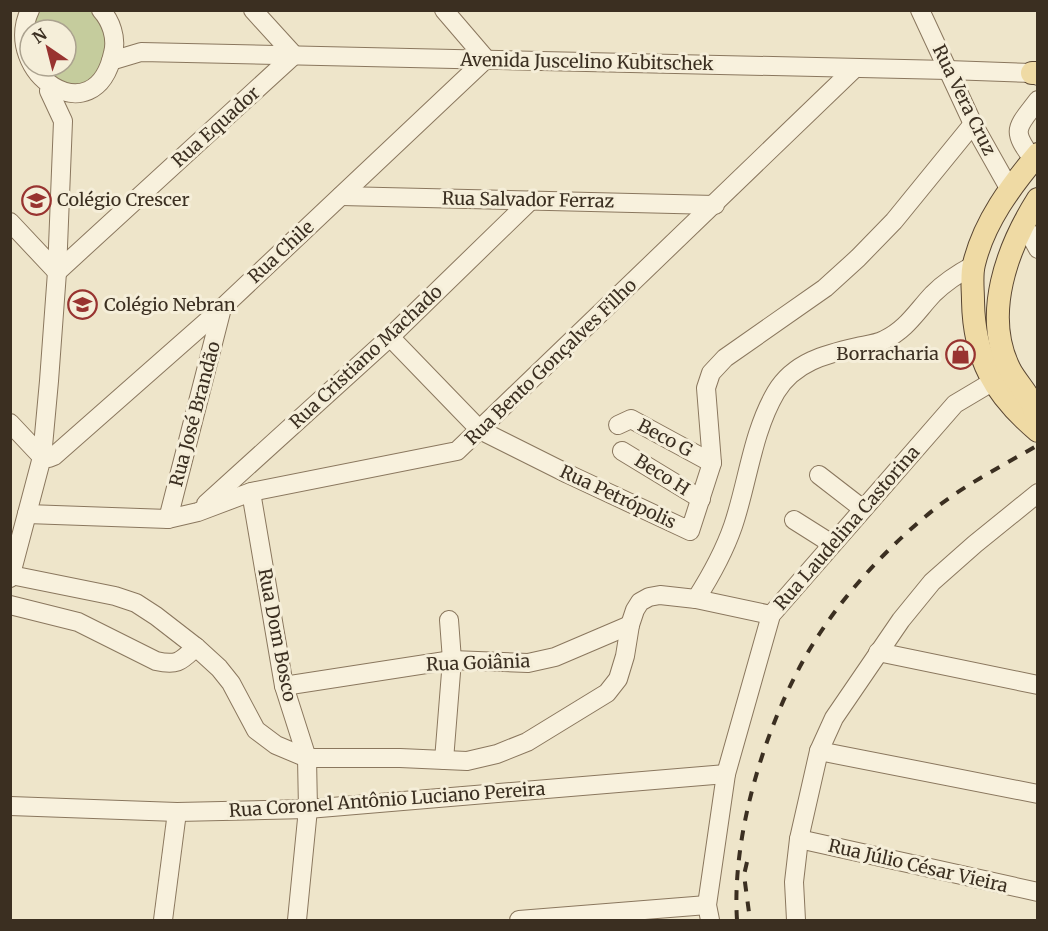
<svg xmlns="http://www.w3.org/2000/svg" width="1048" height="931" font-family="Merriweather,serif">
  <style>
    .green { fill: #c5cc9d; fill-rule: evenodd }
    .lines { fill: none; stroke-linecap: round; stroke-linejoin: round }
    .minor-casing { stroke: #8a775e; stroke-width: 20 }
    .major-casing { stroke: #594632; stroke-width: 24 }
    .minor { stroke: #f8f1dd; stroke-width: 18 }
    .major { stroke: #efdaa4; stroke-width: 22 }
    .rail { stroke: #3b2f21; stroke-width: 4; stroke-dasharray: 10 10; stroke-linecap: butt }
    .labels { text-anchor: middle; stroke-width: 6; stroke-linejoin: round; paint-order: stroke }
    .street-label { font-size: 18px; fill: #3b2f21; stroke: #f5eed9 }
    .poi-label { font-size: 18px; fill: #3b2f21; stroke: #f5eed9; text-anchor: start }
  </style>
  <rect width="100%" height="100%" fill="#eee5ca"/>
  <path class="green" d="M36,10L93,11C104,21 112,36 108,52C92,127 0,74 36,10ZM30,30H66V66H30Z"/>
  <g class="lines">
    <defs>
      <g id="minor">
        <path d="M30,10C0,73 95,137 113,53C117,38 111,21 101,10"/>
        <path d="M920,10L973,124L1009,188"/>
        <path d="M111,61L141,52L948,70L1032,73L1038,76"/>
        <path d="M1033,159C1010,129 1017,128 1038,100"/>
        <path d="M341,196L715,205"/>
        <path d="M10,222L57,272L294,55L253,10"/>
        <path d="M1023,222L1038,249"/>
        <path d="M390,337L480,430L568,474L690,531L712,463L706,388L711,373L725,358L825,288L858,258L894,221L973,124"/>
        <path d="M10,423L42,457L49,458L54,456L222,308L486,59L444,10"/>
        <path d="M618,425L631,419L712,463"/>
        <path d="M622,451L701,499"/>
        <path d="M819,475L863,509"/>
        <path d="M251,492L284,686L307,758L308,809L297,920"/>
        <path d="M206,504L390,337L531,200"/>
        <path d="M27,514L168,519L198,512L251,492L457,451L855,68"/>
        <path d="M168,519L222,308"/>
        <path d="M794,520L832,544"/>
        <path d="M11,575L115,596L136,603L156,616L196,647L219,668L231,683L256,730L276,745L307,758H400L467,761L497,754L527,742L607,693L618,679L625,656L630,625L635,610L640,602L649,597L660,595L696,599C710,577 724,552 733,526C748,482 752,433 776,392C794,362 826,354 857,347C866,345 876,344 884,340C906,330 917,311 933,294C945,282 959,273 974,265"/>
        <path d="M10,578L42,457L49,381L57,272L63,121L49,91"/>
        <path d="M696,599L771,615"/>
        <path d="M10,605L78,622L156,661C178,666 181,661 196,647"/>
        <path d="M878,652L1038,685"/>
        <path d="M284,686L452,660L528,663L555,657L630,625"/>
        <path d="M819,751L1038,794"/>
        <path d="M444,760L452,660L449,620"/>
        <path d="M10,806L177,812L308,809L726,774"/>
        <path d="M799,839L1038,892"/>
        <path d="M163,920L177,812"/>
        <path d="M519,920L707,905"/>
        <path d="M710,920L707,905L726,774L771,615L955,404L992,382"/>
        <path d="M796,920L794,882L799,839L819,751L834,718L901,620L932,582L975,544L1038,493"/>
      </g>
      <g id="major">
        <path d="M1032,73H1038"/>
        <path d="M1038,154C1011,186 984,222 974,264C971,275 973,289 973,301C974,358 994,394 1038,431"/>
        <path d="M1038,199C1007,248 982,315 1010,370C1017,383 1028,393 1033,406C1035,411 1036,418 1038,424"/>
      </g>
    </defs>
    <use href="#minor" class="minor-casing"/>
    <use href="#major" class="major-casing"/>
    <use href="#minor" class="minor"/>
    <use href="#major" class="major"/>
    <g class="rail">
      <path d="M747,862L744,875L750,920"/>
      <path d="M737,920C731,830 770,708 820,633C851,586 893,542 937,507C968,483 1004,465 1038,445"/>
    </g>
  </g>
  <defs>
    <symbol id="university-ring" viewBox="-11 -11 22 22"><circle r="9.5" fill="#f5eed9" stroke="#983330" stroke-width="1.5"/><path d="M0-5L7-2L0 1L-7-2ZM-4 1L0 2.5L4 1V4Q0 6-4 4Z" fill="#983330"/></symbol>
    <symbol id="school-ring" viewBox="-11 -11 22 22"><circle r="9.5" fill="#f5eed9" stroke="#983330" stroke-width="1.5"/><path d="M0-5L7-2L0 1L-7-2ZM-4 1L0 2.5L4 1V4Q0 6-4 4Z" fill="#983330"/></symbol>
    <symbol id="shop-ring" viewBox="-11 -11 22 22"><circle r="9.5" fill="#f5eed9" stroke="#983330" stroke-width="1.5"/><path d="M-5-2.5h2.3a2.7 3.5 0 0 1 5.4 0H5L5.5 6h-11ZM-1.5-2.5h3a1.5 2.3 0 0 0-3 0Z" fill="#983330"/></symbol>
  </defs>
  <g fill-rule="evenodd">
    <use href="#university-ring" x="20" y="184" width="33" height="33"/>
    <use href="#school-ring" x="66" y="288" width="33" height="33"/>
    <use href="#shop-ring" x="944" y="338" width="33" height="33"/>
  </g>
  <g class="labels">
    <g class="street-label">
      <text transform="translate(587 62) rotate(1)" y="6">Avenida Juscelino Kubitschek</text>
      <text transform="translate(964 100) rotate(64)" y="6">Rua Vera Cruz</text>
      <text transform="translate(216 127) rotate(-42)" y="6">Rua Equador</text>
      <text transform="translate(528 200) rotate(1)" y="6">Rua Salvador Ferraz</text>
      <text transform="translate(281 252) rotate(-43)" y="6">Rua Chile</text>
      <text transform="translate(366 357) rotate(-43)" y="6">Rua Cristiano Machado</text>
      <text transform="translate(551 362) rotate(-44)" y="6">Rua Bento Gonçalves Filho</text>
      <text transform="translate(195 414) rotate(-75)" y="6">Rua José Brandão</text>
      <text transform="translate(665 438) rotate(28)" y="6">Beco G</text>
      <text transform="translate(662 475) rotate(32)" y="6">Beco H</text>
      <text transform="translate(618 497) rotate(25)" y="6">Rua Petrópolis</text>
      <text transform="translate(847 528) rotate(-49)" y="6">Rua Laudelina Castorina</text>
      <text transform="translate(277 635) rotate(79)" y="6">Rua Dom Bosco</text>
      <text transform="translate(478 663) rotate(-2)" y="6">Rua Goiânia</text>
      <text transform="translate(387 800) rotate(-4)" y="6">Rua Coronel Antônio Luciano Pereira</text>
      <text transform="translate(918 866) rotate(13)" y="6">Rua Júlio César Vieira</text>
    </g>
    <g class="poi-label">
      <text x="57" y="206">Colégio Crescer</text>
      <text x="104" y="311">Colégio Nebran</text>
      <text x="939" y="360" text-anchor="end">Borracharia</text>
    </g>
  </g>
  <rect width="1048" height="931" fill="none" stroke="#3b2f21" stroke-width="24"/>
  <g transform="translate(48 48) rotate(325)"><circle r="28" fill="#f5eed9" stroke="#aba28f" stroke-width="1.5"/>
  <path d="M0-4.5L10 22L0 15L-10 22Z" fill="#983330"/>
  <text y="-9" font-size="16" font-weight="bold" text-anchor="middle" fill="#3b2f21">N</text>
  </g>
</svg>
